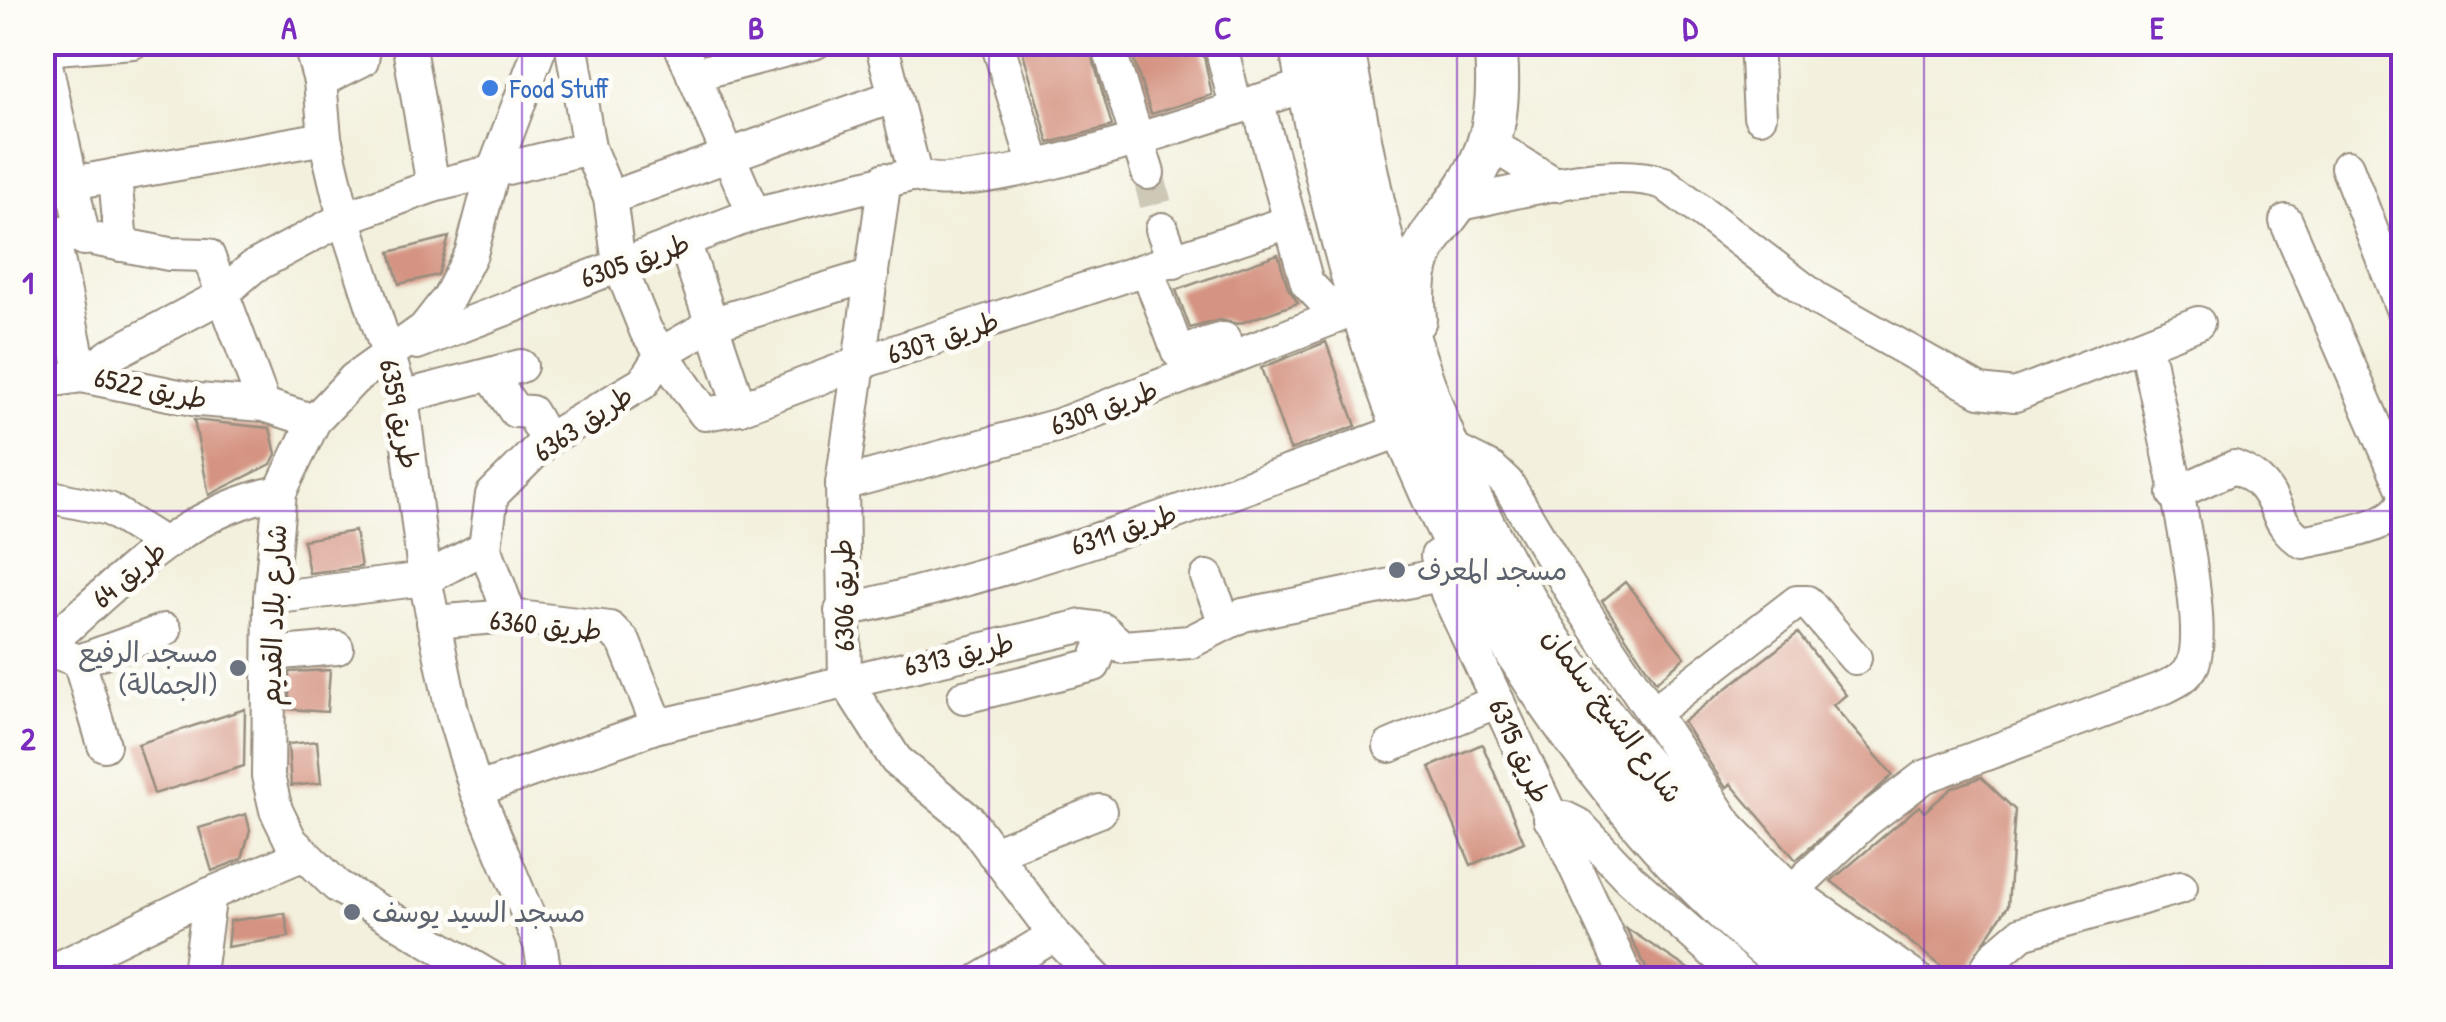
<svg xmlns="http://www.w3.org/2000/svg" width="2446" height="1022" font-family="'Patrick Hand','Playpen Sans Arabic',sans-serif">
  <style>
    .building { fill: #d59483 }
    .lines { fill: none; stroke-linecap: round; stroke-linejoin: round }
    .minor-tunnel { stroke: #cec8b7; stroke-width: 32; stroke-dasharray: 32 16; stroke-linecap: butt }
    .minor-casing { stroke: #978d7e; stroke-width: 36 }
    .major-casing { stroke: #978d7e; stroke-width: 46 }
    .minor { stroke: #fff; stroke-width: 32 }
    .major { stroke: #fff; stroke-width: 42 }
    .grid { fill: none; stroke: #7b2cbf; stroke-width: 2.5; stroke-opacity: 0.55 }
    .shop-dot { fill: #3f7fe0; stroke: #fdfcf7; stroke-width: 4 }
    .worship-dot { fill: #6b7280; stroke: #fdfcf7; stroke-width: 4 }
    .labels { text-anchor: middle; stroke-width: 10; stroke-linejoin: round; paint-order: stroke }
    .shop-label { font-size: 28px; fill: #366cbe; stroke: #fdfcf7; text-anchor: start }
    .street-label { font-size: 28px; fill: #3b2a1e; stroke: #fdfcf7 }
    .worship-label { font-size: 28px; fill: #5b616d; stroke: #fdfcf7; text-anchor: start }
    .neatline { fill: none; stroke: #7b2cbf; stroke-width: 4 }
    .grid-label { font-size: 32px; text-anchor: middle; font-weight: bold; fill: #7b2cbf }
  </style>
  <rect width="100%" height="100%" fill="#fdfcf7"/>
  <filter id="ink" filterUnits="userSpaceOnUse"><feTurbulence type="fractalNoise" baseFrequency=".01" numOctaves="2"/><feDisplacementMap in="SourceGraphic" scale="20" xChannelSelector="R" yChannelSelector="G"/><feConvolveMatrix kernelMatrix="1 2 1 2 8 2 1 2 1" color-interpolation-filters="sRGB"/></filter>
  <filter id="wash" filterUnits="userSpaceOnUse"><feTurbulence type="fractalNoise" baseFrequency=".0048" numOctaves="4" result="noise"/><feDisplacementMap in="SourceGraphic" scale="40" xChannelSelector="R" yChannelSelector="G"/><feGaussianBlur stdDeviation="2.25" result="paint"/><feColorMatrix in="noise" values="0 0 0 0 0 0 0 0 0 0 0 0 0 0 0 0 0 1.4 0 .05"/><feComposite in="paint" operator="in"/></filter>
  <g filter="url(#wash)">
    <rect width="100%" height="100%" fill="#f3f0dd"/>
    <g id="blocks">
      <g class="building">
        <path d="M1020,42H1088L1112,126L1049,143Z"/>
        <path d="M1128,42H1201L1212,95L1151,114Z"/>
        <path d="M449,237L438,275L399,284L390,252Z"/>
        <path d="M1278,254L1288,288L1298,303L1238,324L1220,320L1190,328L1176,290Z"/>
        <path d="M1326,342L1356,426L1290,450L1261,368Z"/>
        <path d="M194,420L270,428L276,454L271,464L209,495Z"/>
        <path d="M355,531L361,567L309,573L303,540Z"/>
        <path d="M1625,582L1685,657L1656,682L1602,601Z"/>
        <path d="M1798,633L1846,695L1833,705L1893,775L1796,860L1731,784L1726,788L1683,722Z"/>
        <path d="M330,670L327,712L289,709V672Z"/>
        <path d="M245,709L244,766L154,794L138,744Z"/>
        <path d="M317,741L321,783L291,786L288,744Z"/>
        <path d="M1482,744L1524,842L1471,865L1430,767Z"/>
        <path d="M1981,777L2015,810L2008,906L1959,980L1831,881L1919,806L1924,812L1952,788Z"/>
        <path d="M246,814L250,830L242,859L212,871L199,828Z"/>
        <path d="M285,913L289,937L227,947L230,921Z"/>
        <path d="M1626,928L1705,980H1652Z"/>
      </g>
    </g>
  </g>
  <g filter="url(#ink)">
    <use href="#blocks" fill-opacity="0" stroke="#978d7e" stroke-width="2.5"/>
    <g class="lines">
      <path class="minor-tunnel" d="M1148,173L1162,229"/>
      <defs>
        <g id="minor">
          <path d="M309,42L320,81L325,138L344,218L402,397L425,579L452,711L476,790L540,944L546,980"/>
          <path d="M408,42L433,186"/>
          <path d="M571,42L589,148L610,198L619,264L646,331L705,414L740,408L857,364L1289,222"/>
          <path d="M679,42L754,214"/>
          <path d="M881,42L915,174"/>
          <path d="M997,42L1035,166"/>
          <path d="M1107,42L1148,173"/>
          <path d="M1220,42L1236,107"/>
          <path d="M1756,42L1760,116"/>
          <path d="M42,46L84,239"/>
          <path d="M43,49L133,42"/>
          <path d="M693,75L816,42"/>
          <path d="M320,81L362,60L365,42"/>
          <path d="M1257,101L1307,283L1325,302L1359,308"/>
          <path d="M1489,143L1557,185"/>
          <path d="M2347,167L2404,314"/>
          <path d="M915,174C966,204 1241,106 1307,85"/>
          <path d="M115,175L121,245"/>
          <path d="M885,179L842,484L845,680L896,760L969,820L1055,935L1098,980"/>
          <path d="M72,183L325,138"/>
          <path d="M610,198L895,96"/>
          <path d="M1450,206C1509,195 1608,164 1664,183L1817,299L1980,391L2015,395L2198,323"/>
          <path d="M2286,221L2404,491"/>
          <path d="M42,229L169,254L208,255L264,405"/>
          <path d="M1162,229L1174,262"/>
          <path d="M52,230L82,376"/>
          <path d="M685,244L740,408"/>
          <path d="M1148,272L1178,352L1224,339"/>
          <path d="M417,343L754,214L915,174"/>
          <path d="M491,375L515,411L531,412L547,440"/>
          <path d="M82,376L198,400L264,405L314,421"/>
          <path d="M42,382L82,376L112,354L216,299L253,267L344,218L433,186L589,148"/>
          <path d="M402,397L521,366"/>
          <path d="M1448,447L1492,469L1507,483L1575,597L1728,826L1792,891L1918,980"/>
          <path d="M842,484L1059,425L1359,308"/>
          <path d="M2174,494L2234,467C2284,486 2267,520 2303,542C2330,535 2395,530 2404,500"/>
          <path d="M42,495L109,509L161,542"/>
          <path d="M485,547L510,616"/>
          <path d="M1437,556L1447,593L1628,980"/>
          <path d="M1207,577L1225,622"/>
          <path d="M270,598L425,579L485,547L492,495L547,440L643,383L662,353L714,323L872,275"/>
          <path d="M841,611C1033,569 1218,498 1402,430"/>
          <path d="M433,622L510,616L610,628L624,642L658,726"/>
          <path d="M44,648L79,661L104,745"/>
          <path d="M42,649C116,586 180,511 280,492"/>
          <path d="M271,654L337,648"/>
          <path d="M79,661L165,630"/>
          <path d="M964,697L1094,665L1107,633"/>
          <path d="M1654,712L1797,602H1807L1855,658"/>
          <path d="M1390,746L1498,701"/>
          <path d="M476,790L658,726L1082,626L1102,629L1122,647L1190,642L1243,615L1440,575"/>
          <path d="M1550,819L1565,818L1579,825L1629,878L1745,980"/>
          <path d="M993,853L1100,811"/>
          <path d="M1792,891L1866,821L1924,777L2163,688C2176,682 2187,677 2193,664C2211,617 2161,424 2150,364"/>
          <path d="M42,976L210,894L302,855"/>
          <path d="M198,980L210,894"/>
          <path d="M495,980L337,886L291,841L276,810L268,776L270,598L280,492L314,421L354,379L424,329L449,297L471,254L492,175L542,42"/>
          <path d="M980,980L1055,935"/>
          <path d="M1979,980L1994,957L2022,933L2181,887"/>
        </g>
        <g id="major">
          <path d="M1300,42C1347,314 1425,544 1595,765C1655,844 1727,921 1808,980"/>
          <path d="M1342,42C1364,169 1390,295 1435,416C1520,637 1681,845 1875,980"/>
          <path d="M1415,319C1408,240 1438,237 1472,179C1498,137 1500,91 1495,42"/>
        </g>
      </defs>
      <use href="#minor" class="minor-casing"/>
      <use href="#major" class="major-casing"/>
      <use href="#minor" class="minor"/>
      <use href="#major" class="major"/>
    </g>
  </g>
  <path class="grid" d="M522,42V980M989,42V980M1457,42V980M1924,42V980M42,511H2404"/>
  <circle class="shop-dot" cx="490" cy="88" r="10"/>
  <g class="worship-dot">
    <circle cx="1397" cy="570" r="10"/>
    <circle cx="238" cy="668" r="10"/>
    <circle cx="352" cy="912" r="10"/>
  </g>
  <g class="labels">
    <g class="shop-label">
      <text x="510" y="98">Food Stuff</text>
    </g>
    <g class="street-label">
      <text transform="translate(635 260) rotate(-19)" y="10">طريق 6305</text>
      <text transform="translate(943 337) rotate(-18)" y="10">طريق 6307</text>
      <text transform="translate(151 388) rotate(12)" y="10">طريق 6522</text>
      <text transform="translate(1104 407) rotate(-20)" y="10">طريق 6309</text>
      <text transform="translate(400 414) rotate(79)" y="10">طريق 6359</text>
      <text transform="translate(583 423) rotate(-34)" y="10">طريق 6363</text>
      <text transform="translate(1124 529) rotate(-18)" y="10">طريق 6311</text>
      <text transform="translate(129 574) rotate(-40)" y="10">طريق 64</text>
      <text transform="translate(843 595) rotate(-91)" y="10">طريق 6306</text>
      <text transform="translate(273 615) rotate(-88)" y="10">شارع بلاد القديم</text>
      <text transform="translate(546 625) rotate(6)" y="10">طريق 6360</text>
      <text transform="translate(959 654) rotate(-13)" y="10">طريق 6313</text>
      <text transform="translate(1613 715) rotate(53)" y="10">شارع الشيخ سلمان</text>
      <text transform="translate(1520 751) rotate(66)" y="10">طريق 6315</text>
    </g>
    <g class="worship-label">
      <text x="1417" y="580">مسجد المعرف</text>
      <text x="218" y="662" text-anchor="end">مسجد الرفيع<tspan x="218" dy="32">(الجمالة)</tspan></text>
      <text x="372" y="922">مسجد السيد يوسف</text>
    </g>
  </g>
  <rect width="2446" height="1022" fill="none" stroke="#fdfcf7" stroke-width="110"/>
  <rect x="55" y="55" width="2336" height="912" class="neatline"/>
  <g class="grid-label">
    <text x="289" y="39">A</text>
    <text x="756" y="39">B</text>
    <text x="1223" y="39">C</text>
    <text x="1690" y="39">D</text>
    <text x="2157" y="39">E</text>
    <text x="28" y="294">1</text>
    <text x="28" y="750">2</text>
  </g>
</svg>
